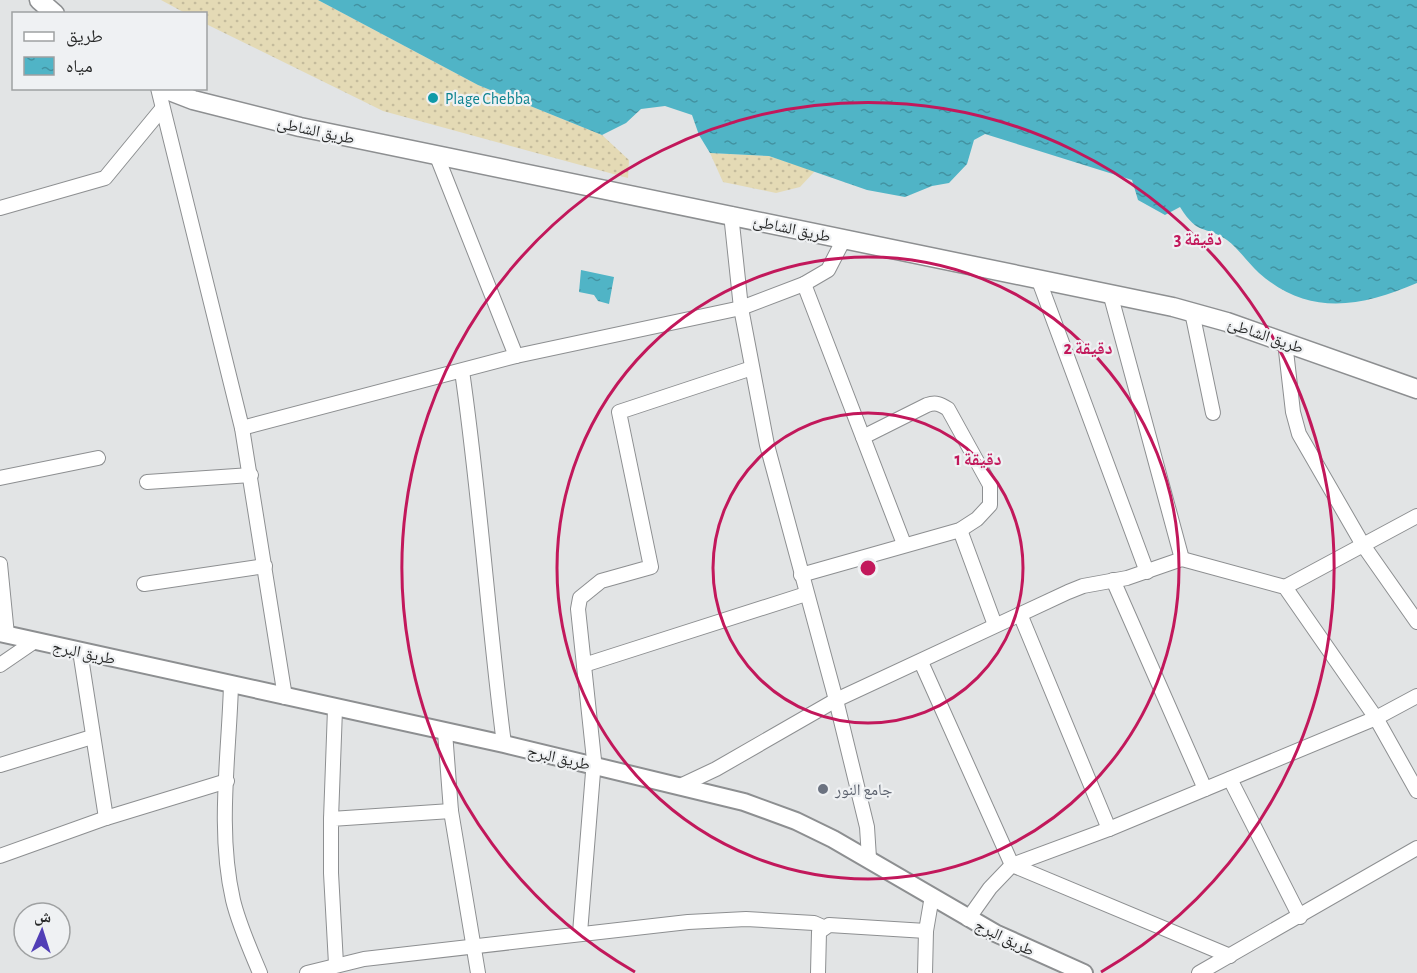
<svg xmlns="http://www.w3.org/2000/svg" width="1417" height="973" font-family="'Alegreya Sans','Noto Naskh Arabic',sans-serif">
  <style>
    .sand { fill: url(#sand-dots) }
    .water { fill: url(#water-ripples) }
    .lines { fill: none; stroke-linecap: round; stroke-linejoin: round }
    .minor-casing { stroke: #8d8f91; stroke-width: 16 }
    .tertiary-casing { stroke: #8d8f91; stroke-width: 20 }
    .secondary-casing { stroke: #8d8f91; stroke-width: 21 }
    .minor { stroke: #fff; stroke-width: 14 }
    .tertiary { stroke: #fff; stroke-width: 16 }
    .secondary { stroke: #fff; stroke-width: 18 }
    .ring { fill: none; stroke: #c2185b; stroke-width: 3 }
    .culture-dot { fill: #0f9aa8; stroke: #eff1f3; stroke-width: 2 }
    .worship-dot { fill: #6b7280; stroke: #eff1f3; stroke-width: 2 }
    .labels { text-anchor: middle; stroke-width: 4.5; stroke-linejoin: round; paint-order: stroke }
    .culture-label { font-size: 16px; fill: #0d838f; stroke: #eff1f3; text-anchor: start }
    .street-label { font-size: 16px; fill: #282929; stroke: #eff1f3 }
    .worship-label { font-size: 16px; fill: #5b616d; stroke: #eff1f3; text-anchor: start }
    .centre { fill: #c2185b; stroke: #eff1f3; stroke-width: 3 }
    .ring-label { font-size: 18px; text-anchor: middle; font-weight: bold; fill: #c2185b; stroke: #eff1f3; stroke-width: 4.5; stroke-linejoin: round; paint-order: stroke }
  </style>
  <defs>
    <pattern id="sand-dots" width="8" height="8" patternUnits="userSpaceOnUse" patternTransform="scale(1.5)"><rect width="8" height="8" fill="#e4dab5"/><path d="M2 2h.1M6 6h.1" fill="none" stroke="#c4bb9c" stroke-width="1.8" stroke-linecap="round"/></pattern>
    <pattern id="water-ripples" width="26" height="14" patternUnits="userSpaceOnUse" patternTransform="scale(1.5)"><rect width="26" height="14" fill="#50b4c6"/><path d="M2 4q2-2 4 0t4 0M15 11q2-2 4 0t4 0" fill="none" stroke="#4292a1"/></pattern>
  </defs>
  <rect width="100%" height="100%" fill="#e2e4e5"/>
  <g class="sand">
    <path d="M161,0H318L478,85L602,135L629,160L628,178L383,111L206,24V14L185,13Z"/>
    <path d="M710,153L769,156L815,171L800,187L776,193L723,182Z"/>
  </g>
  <g class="water">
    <path d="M318,0H1417V283C1361,307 1309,317 1259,273C1248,263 1239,249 1227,240C1203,224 1199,237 1180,207L1165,215L1138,200L1132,180L985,134L974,140L967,164L949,183L932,186L905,197L867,190L769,156L710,153L699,135L692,115L665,106L641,109L626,123L602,135L478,85Z"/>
    <path d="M581,270L614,277L609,304L598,301L594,295L579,292Z"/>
  </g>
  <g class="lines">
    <defs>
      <g id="minor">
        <path d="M158,88L242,428L285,697"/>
        <path d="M436,154L516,356"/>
        <path d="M0,208L105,178L161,110"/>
        <path d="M731,214L741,308L767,445L836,700L867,827L869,858"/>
        <path d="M1038,278L1147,572"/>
        <path d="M804,284L904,544"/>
        <path d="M1110,293L1182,559"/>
        <path d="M1192,312L1213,413"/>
        <path d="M1285,342L1293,412L1299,434L1363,545L1417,622"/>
        <path d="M462,371C480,495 488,620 504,744"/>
        <path d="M242,428L516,356L741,308L804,284L828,270L844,239"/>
        <path d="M0,478L98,458"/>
        <path d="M147,482L251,475"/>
        <path d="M960,530L995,625"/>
        <path d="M0,564L7,635"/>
        <path d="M801,575L960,530L977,519L990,505V485L948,409C940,404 936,402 927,405L863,437"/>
        <path d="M1113,580L1205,789"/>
        <path d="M144,584L265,566"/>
        <path d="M1285,587L1417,516"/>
        <path d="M1020,614L1109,829"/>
        <path d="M80,651L106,818"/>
        <path d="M921,662L1012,865L1230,956"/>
        <path d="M0,665L35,641"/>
        <path d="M584,665L806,594"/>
        <path d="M231,685C229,755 217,830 233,900C239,925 250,949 260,973"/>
        <path d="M445,732L451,811L478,973"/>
        <path d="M0,765L92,737"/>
        <path d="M1230,779L1300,917"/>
        <path d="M682,785L716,769L836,700L1068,592L1083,586L1127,578L1182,559L1285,587L1376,718L1417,791"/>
        <path d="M331,819L335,709"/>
        <path d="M0,856L106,818L227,781"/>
        <path d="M968,919L990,888L1012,865L1109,829L1376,718L1417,696"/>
        <path d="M580,933L594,760L578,609L580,598L601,581L651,567L619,412L752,368"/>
        <path d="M336,964L331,873V819L451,811"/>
        <path d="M307,973L364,959L688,922L746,919L814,923L823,927"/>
        <path d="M818,973L819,932L829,925L926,931"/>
        <path d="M925,973L926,931L932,896"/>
        <path d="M1199,973L1417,848"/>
      </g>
      <path id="tertiary" d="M0,633L504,744L744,802L796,821L833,839L995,933L1084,973"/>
      <g id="secondary">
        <path d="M39,0L55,14"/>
        <path d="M162,88L193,100L300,127L1173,307L1227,322L1417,389"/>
      </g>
    </defs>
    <use href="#minor" class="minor-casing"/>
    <use href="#tertiary" class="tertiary-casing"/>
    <use href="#secondary" class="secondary-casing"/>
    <use href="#minor" class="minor"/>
    <use href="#tertiary" class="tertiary"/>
    <use href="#secondary" class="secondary"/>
  </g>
  <g class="ring">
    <circle cx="868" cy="568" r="155"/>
    <circle cx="868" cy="568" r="311"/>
    <path d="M635 972A466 466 0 1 1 1101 972"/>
  </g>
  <circle class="culture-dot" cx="433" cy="98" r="6"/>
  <circle class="worship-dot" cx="823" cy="789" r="6"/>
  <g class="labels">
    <g class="culture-label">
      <text x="445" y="104">Plage Chebba</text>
    </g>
    <g class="street-label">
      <text transform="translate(316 130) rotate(12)" y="6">طريق الشاطئ</text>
      <text transform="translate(792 228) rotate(12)" y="6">طريق الشاطئ</text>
      <text transform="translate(1266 335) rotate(19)" y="6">طريق الشاطئ</text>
      <text transform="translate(84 652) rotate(12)" y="6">طريق البرج</text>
      <text transform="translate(559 757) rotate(13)" y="6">طريق البرج</text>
      <text transform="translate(1005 937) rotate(26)" y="6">طريق البرج</text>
    </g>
    <g class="worship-label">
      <text x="835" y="795">جامع النور</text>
    </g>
  </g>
  <circle cx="868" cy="568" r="9" class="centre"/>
  <g class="ring-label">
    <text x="1198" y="245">3 دقيقة</text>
    <text x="1088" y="354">2 دقيقة</text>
    <text x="978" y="465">1 دقيقة</text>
  </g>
  <rect x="12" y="12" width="195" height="78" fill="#eff1f3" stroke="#9fa1a2" stroke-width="1.5"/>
  <rect x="24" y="32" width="30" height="9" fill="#ffffff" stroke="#9fa1a2" stroke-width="1.5"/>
  <text x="66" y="42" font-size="18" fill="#282929">طريق</text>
  <rect x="24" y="57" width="30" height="18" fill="url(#water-ripples)" stroke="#9fa1a2" stroke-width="1.5"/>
  <text x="66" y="72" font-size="18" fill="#282929">مياه</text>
  <g transform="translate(42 931) rotate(3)"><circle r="28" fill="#eff1f3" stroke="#9fa1a2" stroke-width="1.5"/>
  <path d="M0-4.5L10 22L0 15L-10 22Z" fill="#513eb6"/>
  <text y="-9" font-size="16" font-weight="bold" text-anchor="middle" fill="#282929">ش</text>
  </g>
</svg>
